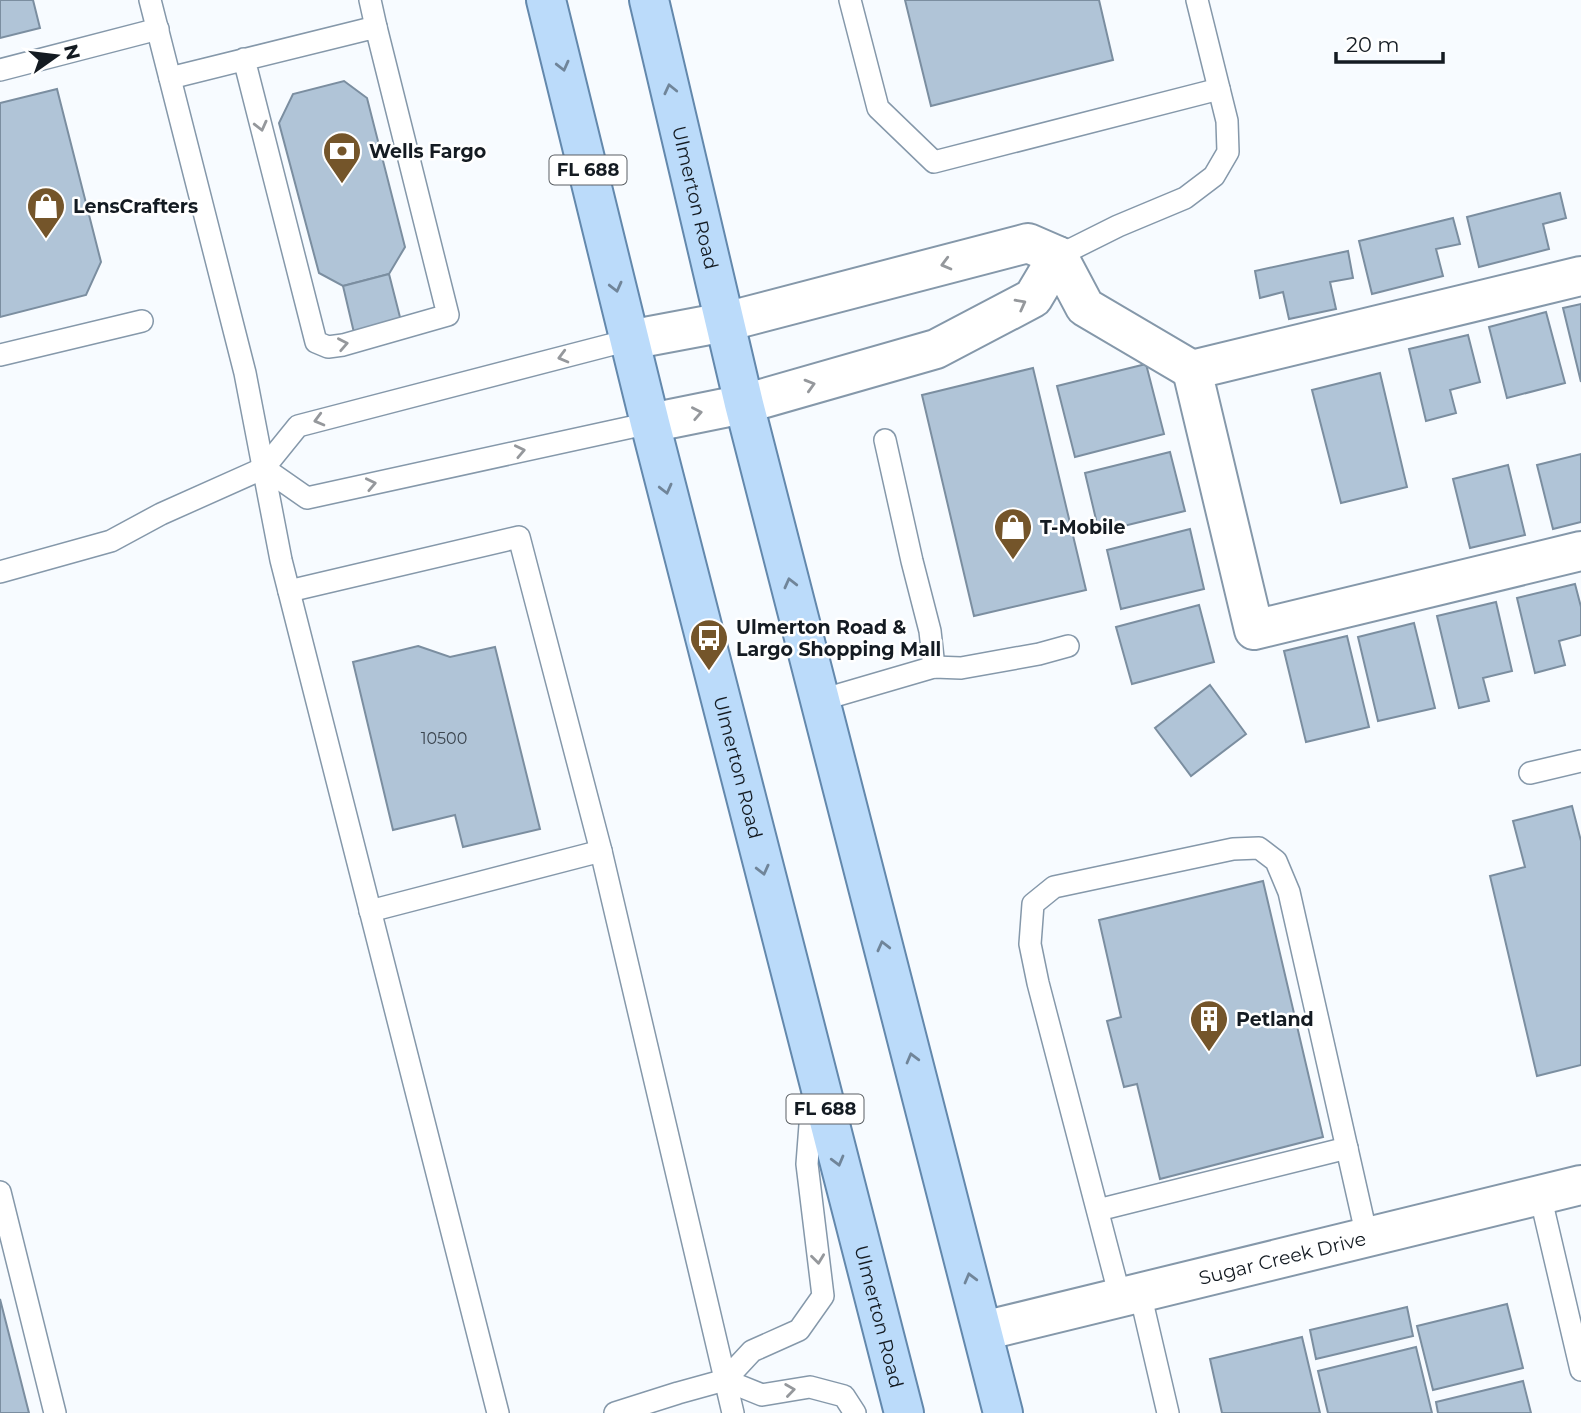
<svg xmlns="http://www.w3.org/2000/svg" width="1581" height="1413" font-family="Montserrat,sans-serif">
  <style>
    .building { fill: #b0c4d7; stroke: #7b8ea0; stroke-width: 2 }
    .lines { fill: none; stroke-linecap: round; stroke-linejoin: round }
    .service-casing { stroke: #8598aa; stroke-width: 24 }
    .minor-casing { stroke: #8598aa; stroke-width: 42 }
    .primary-casing { stroke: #6388ac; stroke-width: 42 }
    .service { stroke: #fff; stroke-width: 21 }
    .minor { stroke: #fff; stroke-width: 38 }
    .primary { stroke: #bbdbfa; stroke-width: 38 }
    .oneway { stroke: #708599 }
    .oneway2 { stroke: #95989c }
    .labels { text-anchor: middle; stroke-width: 5; stroke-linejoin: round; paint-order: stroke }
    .number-label { font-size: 16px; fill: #3b454f }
    .shield { fill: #fff; stroke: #5a5f64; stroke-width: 2 }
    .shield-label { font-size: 18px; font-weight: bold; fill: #141b22 }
    .poi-label { font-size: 19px; font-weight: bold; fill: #141b22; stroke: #fff; text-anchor: start }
    .street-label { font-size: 19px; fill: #141b22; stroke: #fff }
  </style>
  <rect width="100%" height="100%" fill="#f7fbff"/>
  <g class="building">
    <path d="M0,0H33L40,28L0,38Z"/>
    <path d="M905,0H1099L1113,60L931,106Z"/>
    <path d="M344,81L367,98L405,247L389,274L343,286L319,273L279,123L293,94Z"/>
    <path d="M57,89L101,262L86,295L0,317V103Z"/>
    <path d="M1560,193L1566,218L1543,224L1549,249L1479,267L1467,217Z"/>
    <path d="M1453,218L1460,244L1436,249L1443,276L1372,294L1359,241Z"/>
    <path d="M1348,251L1353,278L1330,282L1336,309L1289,319L1283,292L1260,298L1255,271Z"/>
    <path d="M389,274L402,325L355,337L343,286Z"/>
    <path d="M1581,304V382L1563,308Z"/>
    <path d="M1546,312L1565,383L1507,398L1489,327Z"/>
    <path d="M1468,335L1480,382L1450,390L1456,413L1426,421L1409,349Z"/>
    <path d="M1146,364L1164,434L1075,457L1057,386Z"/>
    <path d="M1033,368L1086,590L974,616L922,395Z"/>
    <path d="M1380,373L1407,487L1341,503L1312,390Z"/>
    <path d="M1170,452L1185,511L1099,532L1085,473Z"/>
    <path d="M1581,454V522L1553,529L1537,465Z"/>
    <path d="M1508,465L1525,535L1470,548L1453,479Z"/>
    <path d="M1190,529L1204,589L1121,609L1107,550Z"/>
    <path d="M1575,584L1581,607V635L1559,641L1565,665L1535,673L1517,598Z"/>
    <path d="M1496,602L1512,671L1483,678L1489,701L1459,708L1437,616Z"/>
    <path d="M1199,605L1214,662L1132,684L1116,627Z"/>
    <path d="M1414,623L1435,708L1378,721L1358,637Z"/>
    <path d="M1347,636L1369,727L1306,742L1284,651Z"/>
    <path d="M418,646L450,657L495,647L540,829L463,847L455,815L393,830L353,662Z"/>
    <path d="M1210,685L1246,734L1191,776L1155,728Z"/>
    <path d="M1572,806L1581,841V1065L1537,1076L1490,876L1525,867L1513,821Z"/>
    <path d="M1263,881L1323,1137L1160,1179L1137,1084L1124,1087L1107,1021L1121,1017L1099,920Z"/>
    <path d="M0,1299L29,1413H0Z"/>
    <path d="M1507,1304L1523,1368L1433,1390L1417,1326Z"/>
    <path d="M1407,1307L1413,1336L1316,1359L1310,1330Z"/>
    <path d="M1302,1337L1320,1413H1222L1210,1359Z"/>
    <path d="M1416,1347L1432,1413H1328L1318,1371Z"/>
    <path d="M1523,1381L1531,1413H1438L1436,1402Z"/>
  </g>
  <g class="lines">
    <defs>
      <g id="service">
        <path d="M150,0L245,373L281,560L498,1413"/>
        <path d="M370,0L376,27"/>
        <path d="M850,0L878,108L934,162L1219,89"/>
        <path d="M0,70L158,29"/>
        <path d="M170,78L376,27L448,315L343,345L328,347L316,342L244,59"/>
        <path d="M1058,256L1118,226L1185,198L1214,176L1228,152L1227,121L1197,0"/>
        <path d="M0,355L142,321"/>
        <path d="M885,440L912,561L930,631L934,667"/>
        <path d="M264,468L307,498L650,423"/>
        <path d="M0,572L111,541L161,514L264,468L298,426L629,340"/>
        <path d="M289,591L519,537L601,851L733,1413"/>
        <path d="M821,700L934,667L961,668L1039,654L1068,646"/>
        <path d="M1530,773L1581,761"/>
        <path d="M370,911L601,851"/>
        <path d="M0,1192L55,1413"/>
        <path d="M1540,1195L1581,1370"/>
        <path d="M1098,1210L1347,1148"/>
        <path d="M1140,1293L1168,1413"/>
        <path d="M1120,1297L1038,983L1030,944L1033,904L1054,887L1233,849L1259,848L1276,861L1289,892L1367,1237"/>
        <path d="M725,1380L762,1395L810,1387L844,1396L855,1413"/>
        <path d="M615,1413L678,1393L725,1380L752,1351L799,1330L823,1296L807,1164L812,1099"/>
      </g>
      <g id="minor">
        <path d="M1581,276L1192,370L1254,630L1581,551"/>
        <path d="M629,340L725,322L1028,243L1058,256L1085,307L1192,370"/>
        <path d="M650,423L744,404L936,349L1033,298L1058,256"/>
        <path id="s1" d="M983,1331L1581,1185"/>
      </g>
      <g id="primary">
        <path id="s2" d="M546,0L650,423L904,1413"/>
        <path id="s3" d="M649,0L744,404L1003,1413"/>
      </g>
    </defs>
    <use href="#service" class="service-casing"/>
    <use href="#minor" class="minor-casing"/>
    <use href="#primary" class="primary-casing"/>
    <use href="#service" class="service"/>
    <use href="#minor" class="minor"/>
    <use href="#primary" class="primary"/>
  </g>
  <defs><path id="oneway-chevron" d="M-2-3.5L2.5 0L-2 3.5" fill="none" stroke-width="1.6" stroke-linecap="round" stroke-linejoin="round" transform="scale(1.75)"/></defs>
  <g class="oneway">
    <use href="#oneway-chevron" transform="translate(563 66) rotate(76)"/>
    <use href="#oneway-chevron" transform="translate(670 89) rotate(-103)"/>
    <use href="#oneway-chevron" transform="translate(616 287) rotate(76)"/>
    <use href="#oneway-chevron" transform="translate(666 489) rotate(76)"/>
    <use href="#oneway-chevron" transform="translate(790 583) rotate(-104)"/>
    <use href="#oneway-chevron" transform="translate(763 870) rotate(76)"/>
    <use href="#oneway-chevron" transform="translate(883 946) rotate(-104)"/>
    <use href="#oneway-chevron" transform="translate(912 1058) rotate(-105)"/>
    <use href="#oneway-chevron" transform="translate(838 1161) rotate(75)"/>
    <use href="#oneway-chevron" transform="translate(970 1278) rotate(-105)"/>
  </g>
  <g class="oneway2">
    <use href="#oneway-chevron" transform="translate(261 126) rotate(76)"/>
    <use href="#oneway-chevron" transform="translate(946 264) rotate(165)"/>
    <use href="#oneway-chevron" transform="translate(1021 304) rotate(-28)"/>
    <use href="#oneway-chevron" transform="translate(343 344) rotate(-11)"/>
    <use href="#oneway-chevron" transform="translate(563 357) rotate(165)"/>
    <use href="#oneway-chevron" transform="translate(810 385) rotate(-16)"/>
    <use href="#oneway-chevron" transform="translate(697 413) rotate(-11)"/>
    <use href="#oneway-chevron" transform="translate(319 420) rotate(165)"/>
    <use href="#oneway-chevron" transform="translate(520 451) rotate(-12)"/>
    <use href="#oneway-chevron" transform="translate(371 484) rotate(-12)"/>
    <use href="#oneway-chevron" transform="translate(818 1259) rotate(83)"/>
    <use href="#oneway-chevron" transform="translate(790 1390) rotate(-8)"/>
  </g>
  <defs>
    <symbol id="bank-pin" viewBox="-11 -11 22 30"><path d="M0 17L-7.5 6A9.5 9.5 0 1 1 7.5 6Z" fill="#74552a" stroke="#fff"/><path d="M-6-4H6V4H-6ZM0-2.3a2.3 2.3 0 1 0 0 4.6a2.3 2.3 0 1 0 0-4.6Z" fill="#fff"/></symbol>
    <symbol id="shop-pin" viewBox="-11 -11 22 30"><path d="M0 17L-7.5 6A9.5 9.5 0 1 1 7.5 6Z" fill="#74552a" stroke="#fff"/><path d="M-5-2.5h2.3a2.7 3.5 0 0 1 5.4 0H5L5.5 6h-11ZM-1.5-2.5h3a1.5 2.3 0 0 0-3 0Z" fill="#fff"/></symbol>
    <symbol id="bus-pin" viewBox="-11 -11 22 30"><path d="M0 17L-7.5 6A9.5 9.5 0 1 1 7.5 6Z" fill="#74552a" stroke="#fff"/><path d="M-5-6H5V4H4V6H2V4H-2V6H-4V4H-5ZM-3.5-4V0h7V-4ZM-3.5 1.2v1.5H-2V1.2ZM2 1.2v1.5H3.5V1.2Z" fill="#fff"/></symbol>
    <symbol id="building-pin" viewBox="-11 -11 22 30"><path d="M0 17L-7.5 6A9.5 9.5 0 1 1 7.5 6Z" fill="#74552a" stroke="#fff"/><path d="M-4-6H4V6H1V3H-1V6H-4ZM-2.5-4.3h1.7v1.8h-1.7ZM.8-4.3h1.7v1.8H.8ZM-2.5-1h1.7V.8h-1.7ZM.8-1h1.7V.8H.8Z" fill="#fff"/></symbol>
  </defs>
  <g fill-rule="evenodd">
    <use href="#bank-pin" x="320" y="129" width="44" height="60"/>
    <use href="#shop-pin" x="24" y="184" width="44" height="60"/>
    <use href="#shop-pin" x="991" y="505" width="44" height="60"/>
    <use href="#bus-pin" x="687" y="616" width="44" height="60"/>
    <use href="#building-pin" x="1187" y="997" width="44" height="60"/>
  </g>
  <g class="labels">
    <g class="number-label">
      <text x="444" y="744">10500</text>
    </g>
    <g class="shield">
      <rect x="549.5" y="155.5" width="77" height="29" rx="5"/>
      <rect x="786.5" y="1094.5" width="77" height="29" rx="5"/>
    </g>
    <g class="shield-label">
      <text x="588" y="176">FL 688</text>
      <text x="825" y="1115">FL 688</text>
    </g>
    <g class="poi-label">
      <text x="369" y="158">Wells Fargo</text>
      <text x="73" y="213">LensCrafters</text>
      <text x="1040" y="534">T-Mobile</text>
      <text x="736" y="634">Ulmerton Road &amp;<tspan x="736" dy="22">Largo Shopping Mall</tspan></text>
      <text x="1236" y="1026">Petland</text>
    </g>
    <g class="street-label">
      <text dy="7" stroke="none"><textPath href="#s3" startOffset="203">Ulmerton Road</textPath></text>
      <text dy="7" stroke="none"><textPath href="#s2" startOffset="791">Ulmerton Road</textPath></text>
      <text dy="7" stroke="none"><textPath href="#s1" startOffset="308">Sugar Creek Drive</textPath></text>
      <text dy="7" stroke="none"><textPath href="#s2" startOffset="1358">Ulmerton Road</textPath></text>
    </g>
  </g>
  <g transform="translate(56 56) rotate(76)" stroke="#ffffff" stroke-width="5" paint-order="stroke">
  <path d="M0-5L12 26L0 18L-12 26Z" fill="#141b22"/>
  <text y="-10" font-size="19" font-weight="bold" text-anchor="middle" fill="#141b22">N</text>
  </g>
  <path d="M1336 52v10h107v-10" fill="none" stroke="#141b22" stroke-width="3.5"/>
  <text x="1346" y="52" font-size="21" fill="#141b22" stroke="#ffffff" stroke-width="5" paint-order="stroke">20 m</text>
</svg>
